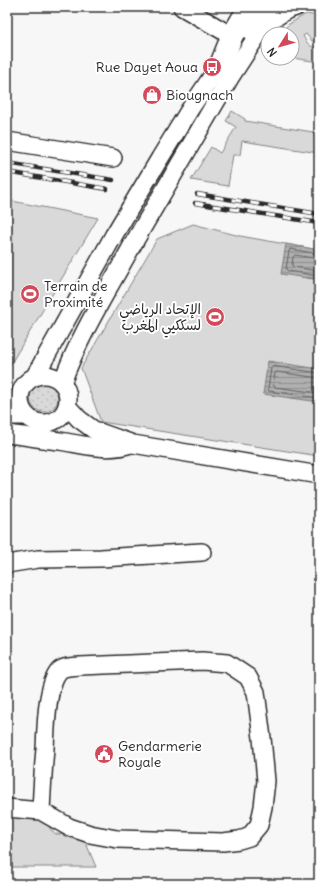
<svg xmlns="http://www.w3.org/2000/svg" width="326" height="891" font-family="Delius,'Playpen Sans Arabic',sans-serif">
  <style>
    .grass { fill: url(#grass-dots); stroke: #828282 }
    .green { fill: #d9d9d9; stroke: #828282 }
    .water { fill: url(#water-rules); stroke: #7b7b7b }
    .lines { fill: none; stroke-linecap: round; stroke-linejoin: round }
    .shore { stroke: #606060; stroke-width: 1 }
    .minor-casing { stroke: #2b2b2b; stroke-width: 20 }
    .major-casing { stroke: #2b2b2b; stroke-width: 24 }
    .minor { stroke: #fff; stroke-width: 17 }
    .major { stroke: #fff; stroke-width: 21 }
    .rail-casing { stroke: #2b2b2b; stroke-width: 4.5 }
    .rail { stroke: #fff; stroke-width: 3; stroke-dasharray: 9; stroke-linecap: butt }
    .minor-bridge-casing { stroke: #2b2b2b; stroke-width: 20; stroke-linecap: butt }
    .minor-bridge { stroke: #fff; stroke-width: 17 }
    .labels { text-anchor: middle; stroke-width: 4; stroke-linejoin: round; paint-order: stroke }
    .poi-label { font-size: 14px; fill: #2b2b2b; stroke: #fff; text-anchor: start }
  </style>
  <defs>
    <pattern id="grass-dots" width="8" height="8" patternUnits="userSpaceOnUse"><rect width="8" height="8" fill="#d9d9d9"/><path d="M2 2h.1M6 6h.1" fill="none" stroke="#bababa" stroke-width="1.8" stroke-linecap="round"/></pattern>
    <pattern id="water-rules" width="6" height="5" patternUnits="userSpaceOnUse"><rect width="6" height="5" fill="#b0b0b0"/><path d="M0 2.5h6" fill="none" stroke="#8f8f8f"/></pattern>
  </defs>
  <rect width="100%" height="100%" fill="#f7f7f7"/>
  <filter id="ink" filterUnits="userSpaceOnUse"><feTurbulence type="fractalNoise" baseFrequency=".025" numOctaves="2"/><feDisplacementMap in="SourceGraphic" scale="8" xChannelSelector="R" yChannelSelector="G"/><feConvolveMatrix kernelMatrix="1 2 1 2 8 2 1 2 1" color-interpolation-filters="sRGB"/></filter>
  <g filter="url(#ink)">
    <circle class="grass" cx="44" cy="398" r="14"/>
    <g class="green">
      <path d="M306,14L319,16V43L312,41L306,34L303,36C307,43 310,48 319,48V62L292,58V34H279L289,24Z"/>
      <path d="M232,111L245,119V121L319,133V153L242,141L240,155H233L228,186L191,180L211,147L220,153L236,127L226,121Z"/>
      <path d="M7,200L98,218L7,370Z"/>
      <path d="M193,224L240,236L319,250V456L101,422L81,368L157,239Z"/>
      <path d="M7,811L46,821L51,830L56,834L83,836L96,867H7Z"/>
    </g>
    <g class="water">
      <path d="M286,244L319,250V280L281,274Z"/>
      <path d="M268,361L319,369V402L263,394Z"/>
    </g>
    <g class="lines">
      <g class="shore">
        <path d="M319,254L290,249L289,251L286,269L288,271L319,276"/>
        <path d="M319,259L295,255L293,257L292,265L293,267L319,271"/>
        <path d="M319,373L272,366L271,368L268,389L269,391L319,398"/>
        <path d="M319,378L277,372L275,373L273,385L275,387L319,393"/>
      </g>
      <defs>
        <g id="minor">
          <path d="M182,7L232,36"/>
          <path d="M268,22L287,10L296,7"/>
          <path d="M245,29L261,7"/>
          <path d="M7,141L113,158"/>
          <path d="M160,158L190,109L229,51"/>
          <path d="M179,165L231,76L276,7"/>
          <circle cx="44" cy="399" r="24"/>
          <path d="M35,376L114,235"/>
          <path d="M62,383C80,334 108,290 133,244"/>
          <path d="M67,406L79,419L94,430L102,433L133,444L319,475"/>
          <path d="M7,416H27"/>
          <path d="M7,434C25,436 42,439 60,441C85,445 107,452 131,444"/>
          <path d="M7,564L38,559L101,558L202,552"/>
          <path d="M7,808L41,811C42,791 43,770 45,749C46,730 46,686 59,671C64,666 73,667 80,666L202,661L227,663L248,677L256,692L262,738L266,781L263,807L259,825L249,837L239,840L223,842L117,839L90,834L69,827L41,811"/>
        </g>
        <path id="major" d="M222,61L232,36L249,7"/>
      </defs>
      <use href="#minor" class="minor-casing"/>
      <use href="#major" class="major-casing"/>
      <use href="#minor" class="minor"/>
      <use href="#major" class="major"/>
      <defs>
        <g id="rail">
          <path d="M7,163L113,180"/>
          <path d="M7,172L107,189"/>
          <path d="M197,194L319,214"/>
          <path d="M195,203L319,223"/>
        </g>
      </defs>
      <use href="#rail" class="rail-casing"/>
      <use href="#rail" class="rail"/>
      <defs>
        <g id="minor-bridge">
          <path d="M114,235L160,158"/>
          <path d="M133,244L179,165"/>
        </g>
      </defs>
      <use href="#minor-bridge" class="minor-bridge-casing"/>
      <use href="#minor-bridge" class="minor-bridge"/>
    </g>
  </g>
  <defs>
    <symbol id="bus-disc" viewBox="-11 -11 22 22"><circle r="9.5" fill="#d1495b" stroke="#fff"/><path d="M-5-6H5V4H4V6H2V4H-2V6H-4V4H-5ZM-3.5-4V0h7V-4ZM-3.5 1.2v1.5H-2V1.2ZM2 1.2v1.5H3.5V1.2Z" fill="#fff"/></symbol>
    <symbol id="shop-disc" viewBox="-11 -11 22 22"><circle r="9.5" fill="#d1495b" stroke="#fff"/><path d="M-5-2.5h2.3a2.7 3.5 0 0 1 5.4 0H5L5.5 6h-11ZM-1.5-2.5h3a1.5 2.3 0 0 0-3 0Z" fill="#fff"/></symbol>
    <symbol id="stadium-disc" viewBox="-11 -11 22 22"><circle r="9.5" fill="#d1495b" stroke="#fff"/><path d="M0-5a6.5 5 0 1 0 0 10a6.5 5 0 1 0 0-10ZM-3.5-1.8h7v3.6h-7Z" fill="#fff"/></symbol>
    <symbol id="civic-disc" viewBox="-11 -11 22 22"><circle r="9.5" fill="#d1495b" stroke="#fff"/><path d="M-.6-6.5H3V-4.5H.6V-3L4-1V1h2V6H-6V1h2V-1L-.6-3ZM-1.2 2.5V6h2.4V2.5Z" fill="#fff"/></symbol>
  </defs>
  <g fill-rule="evenodd">
    <use href="#bus-disc" x="201" y="56" width="22" height="22"/>
    <use href="#shop-disc" x="141" y="84" width="22" height="22"/>
    <use href="#stadium-disc" x="19" y="283" width="22" height="22"/>
    <use href="#stadium-disc" x="204" y="306" width="22" height="22"/>
    <use href="#civic-disc" x="93" y="743" width="22" height="22"/>
  </g>
  <g class="labels">
    <g class="poi-label">
      <text x="198" y="72" text-anchor="end">Rue Dayet Aoua</text>
      <text x="166" y="100">Biougnach</text>
      <text x="44" y="291">Terrain de<tspan x="44" dy="16">Proximité</tspan></text>
      <text x="201" y="314" text-anchor="end">الإتحاد الرياضي<tspan x="201" dy="16">لسككيي المغرب</tspan></text>
      <text x="118" y="751">Gendarmerie<tspan x="118" dy="16">Royale</tspan></text>
    </g>
  </g>
  <rect width="326" height="891" fill="none" stroke="#fff" stroke-width="24"/>
  <rect x="12" y="12" width="302" height="867" fill="none" stroke="#2b2b2b" stroke-width="1.5" filter="url(#ink)"/>
  <g transform="translate(280 46) rotate(233)"><circle r="19" fill="#ffffff" stroke="#aaaaaa"/>
  <path d="M0-3L7 15L0 10L-7 15Z" fill="#d1495b"/>
  <text y="-6" font-size="11" font-weight="bold" text-anchor="middle" fill="#2b2b2b">N</text>
  </g>
</svg>
